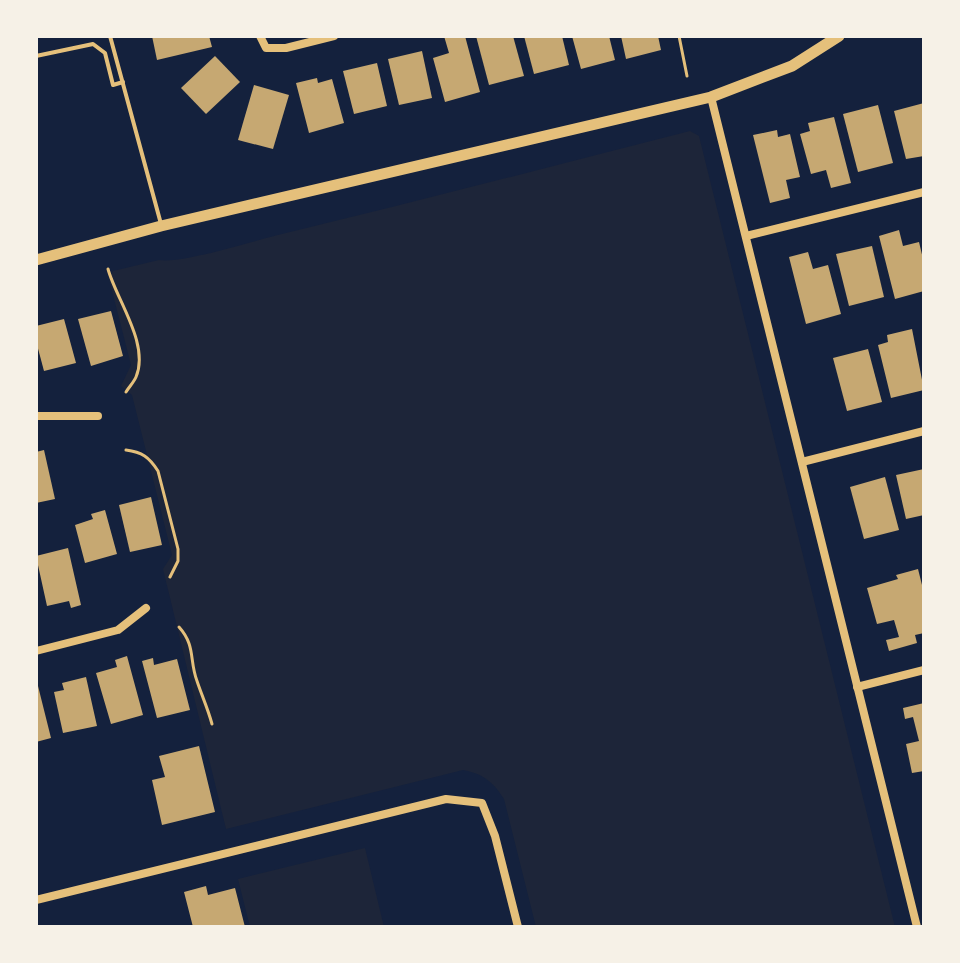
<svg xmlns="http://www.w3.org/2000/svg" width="960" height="963" font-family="'PT Sans',sans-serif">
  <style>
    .green { fill: #1d2539 }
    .building { fill: #c6a872 }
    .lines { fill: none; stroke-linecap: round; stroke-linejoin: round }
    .path { stroke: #e5c07b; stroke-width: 3 }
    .service { stroke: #e5c07b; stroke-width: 4 }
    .minor { stroke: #e5c07b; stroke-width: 8 }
    .tertiary { stroke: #e5c07b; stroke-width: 11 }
  </style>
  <rect width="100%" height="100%" fill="#14213d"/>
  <g class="green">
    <path d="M690,131L699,136L895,927H536L504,799C493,782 484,774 463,770L226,829L163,569L172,555L132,395L121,386L131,365L109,279L113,271L159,260C181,264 253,241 278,235C415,202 553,166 690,131Z"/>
    <path d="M365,848L384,927H250L238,879Z"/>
  </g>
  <g class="building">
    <path d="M152,36H209L212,47L157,60Z"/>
    <path d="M444,36H465L480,92L445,102L433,58L449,53Z"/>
    <path d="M476,36H513L524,76L489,85Z"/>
    <path d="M524,36H562L569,65L534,74Z"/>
    <path d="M572,36H609L615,60L581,69Z"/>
    <path d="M621,36H658L661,50L626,59Z"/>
    <path d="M422,51L432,98L399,105L388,59Z"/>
    <path d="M215,56L240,82L206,114L181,88Z"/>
    <path d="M377,63L387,106L354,114L343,71Z"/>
    <path d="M317,78L318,83L332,79L344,123L309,133L296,83Z"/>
    <path d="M254,85L289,95L273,149L238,140Z"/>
    <path d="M924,103V156L906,159L894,111Z"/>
    <path d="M878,105L893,163L858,172L843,114Z"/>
    <path d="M834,117L851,183L831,188L826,170L811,174L800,134L810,131L808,123Z"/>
    <path d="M777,130L778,137L790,134L800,177L786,180L790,198L770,203L753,135Z"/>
    <path d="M899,230L903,246L919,242L924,263V291L895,299L879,236Z"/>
    <path d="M872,246L884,297L849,306L836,254Z"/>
    <path d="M808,252L813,269L828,265L841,314L806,324L789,257Z"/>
    <path d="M111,311L123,356L91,366L78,319Z"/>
    <path d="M64,319L76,363L44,371L36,341V326Z"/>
    <path d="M912,329L924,390L891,398L878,345L888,342L887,335Z"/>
    <path d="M868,349L882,402L847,411L833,358Z"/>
    <path d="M44,450L55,499L36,503V452Z"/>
    <path d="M924,469V515L906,519L896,475Z"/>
    <path d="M885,477L899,530L864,539L850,487Z"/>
    <path d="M151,497L162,545L130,552L119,505Z"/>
    <path d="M105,510L117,554L85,563L75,525L93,519L91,514Z"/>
    <path d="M68,548L81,605L71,608L69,601L47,606L36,556Z"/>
    <path d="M918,569L924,593V633L915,635L917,643L889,651L886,640L899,637L894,620L877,624L867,588L898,579L896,575Z"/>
    <path d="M127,656L143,715L111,724L96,673L117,667L115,660Z"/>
    <path d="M153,658L154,665L177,659L190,710L157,718L142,661Z"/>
    <path d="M86,677L97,726L63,733L54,692L64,690L62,683Z"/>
    <path d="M36,678L51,738L36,742Z"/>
    <path d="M924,703V771L912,773L906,744L919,741L913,717L905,719L903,708Z"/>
    <path d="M199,746L215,812L162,825L152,780L165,777L159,756Z"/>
    <path d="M206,886L208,895L235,888L245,927H193L184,892Z"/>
  </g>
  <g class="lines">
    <g class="path">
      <path d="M679,36L687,76"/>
      <path d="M108,269C116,299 150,344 136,377C134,382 129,387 126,392"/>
      <path d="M126,450C142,452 149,457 158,471L178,549V561L170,577"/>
      <path d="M179,627C196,646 189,660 197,681C202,696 208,709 212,724"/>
    </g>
    <g class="service">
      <path d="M110,36L161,224"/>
      <path d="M36,56L93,44L105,53L113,85L123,82"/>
    </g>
    <g class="minor">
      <path d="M260,36L266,48H286L334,36"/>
      <path d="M711,97L917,927"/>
      <path d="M746,236L924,192"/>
      <path d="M36,416H98"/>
      <path d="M802,462L924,431"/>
      <path d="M36,651L118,630L146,608"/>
      <path d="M857,687L924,670"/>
      <path d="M36,900L446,799L482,803L495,836L518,927"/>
    </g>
    <path class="tertiary" d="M36,260L161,226L711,97L792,66L839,36"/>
  </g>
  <rect width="960" height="963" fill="none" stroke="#f6f1e7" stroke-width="76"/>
</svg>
